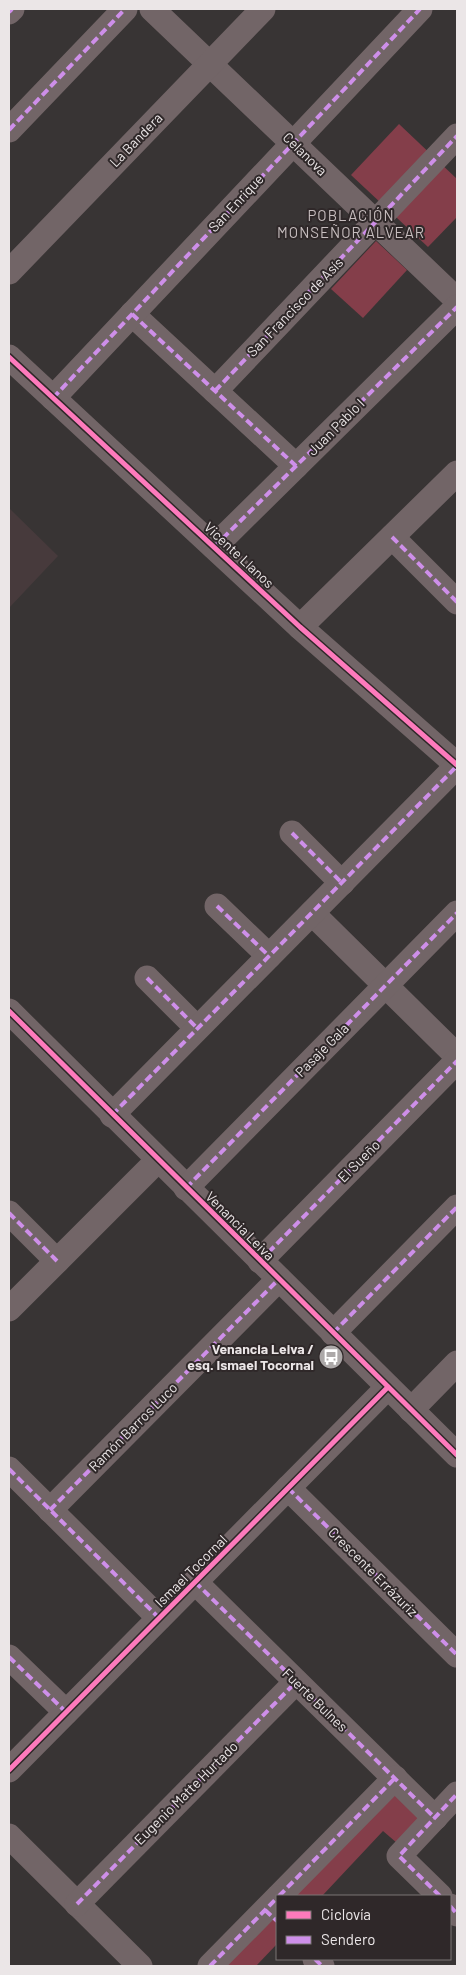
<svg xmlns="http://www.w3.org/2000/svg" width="466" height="1975" font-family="Barlow,sans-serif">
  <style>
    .built { fill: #473a3c }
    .green { fill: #843e4a }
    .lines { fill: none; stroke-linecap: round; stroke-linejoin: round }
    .minor { stroke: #726567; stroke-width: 25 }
    .quiet { stroke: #ce8fe9; stroke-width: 4; stroke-dasharray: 8 4; stroke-linecap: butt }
    .cycleway-casing { stroke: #2f2829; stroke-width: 8 }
    .cycleway { stroke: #fd7abc; stroke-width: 5 }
    .labels { text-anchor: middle; stroke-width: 4; stroke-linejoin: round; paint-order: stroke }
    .street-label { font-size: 14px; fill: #ebe6e7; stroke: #2f2829 }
    .poi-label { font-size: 14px; font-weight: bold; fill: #ebe6e7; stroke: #2f2829; text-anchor: end }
    .neighbourhood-label { font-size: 15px; letter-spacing: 1px; fill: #c7bebf; stroke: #2f2829 }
  </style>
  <rect width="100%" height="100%" fill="#383434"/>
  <path class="built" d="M9,508L58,556L9,608Z"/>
  <g class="green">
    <path d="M399,124L457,179V217L428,247L351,175Z"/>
    <path d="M376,241L407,270L363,318L331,289Z"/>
    <path d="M391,1789L421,1818L397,1843L383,1831L322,1896H290Z"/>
    <path d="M277,1910V1944L256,1966H224Z"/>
  </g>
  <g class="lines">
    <g class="minor">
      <path d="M152,9L457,300"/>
      <path d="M9,12L12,9"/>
      <path d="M9,130L125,9"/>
      <path d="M9,272L263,9"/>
      <path d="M132,314L296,466"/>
      <path d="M9,357L300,627L457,765"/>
      <path d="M215,391L457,136"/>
      <path d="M53,398L420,9"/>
      <path d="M392,537L457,602"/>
      <path d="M214,547L457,307"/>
      <path d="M300,627L457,473"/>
      <path d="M292,833L342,883"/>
      <path d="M217,906L269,956"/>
      <path d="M312,913L457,1056"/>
      <path d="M147,978L197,1028"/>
      <path d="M9,1011L457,1455"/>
      <path d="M112,1115L457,766"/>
      <path d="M186,1188L457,913"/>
      <path d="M9,1213L57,1261"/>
      <path d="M260,1261L457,1061"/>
      <path d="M9,1309L158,1160"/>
      <path d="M333,1333L457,1207"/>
      <path d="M411,1410L457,1363"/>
      <path d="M9,1469L159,1618"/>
      <path d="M288,1488L457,1655"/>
      <path d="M50,1510L279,1279"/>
      <path d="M195,1582L435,1818"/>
      <path d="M9,1657L66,1712"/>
      <path d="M9,1770L388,1387"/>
      <path d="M9,1836L140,1966"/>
      <path d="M279,1896L395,1778"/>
      <path d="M440,1896L399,1856L457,1794"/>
      <path d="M77,1904L296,1682"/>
      <path d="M450,1906L457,1914"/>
      <path d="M315,1959L322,1966"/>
      <path d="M210,1966L277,1898"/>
    </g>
    <g class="quiet">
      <path d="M9,12L12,9"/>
      <path d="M9,130L125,9"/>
      <path d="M132,314L296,466"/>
      <path d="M215,391L457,136"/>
      <path d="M53,398L420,9"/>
      <path d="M392,537L457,602"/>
      <path d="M214,547L457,307"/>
      <path d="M292,833L342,883"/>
      <path d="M217,906L269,956"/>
      <path d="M147,978L197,1028"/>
      <path d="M112,1115L457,766"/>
      <path d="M186,1188L457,913"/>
      <path d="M9,1213L57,1261"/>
      <path d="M260,1261L457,1061"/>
      <path d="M333,1333L457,1207"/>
      <path d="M9,1469L159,1618"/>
      <path d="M288,1488L457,1655"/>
      <path d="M50,1510L279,1279"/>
      <path d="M195,1582L435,1818"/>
      <path d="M9,1657L66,1712"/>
      <path d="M279,1896L395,1778"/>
      <path d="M440,1896L399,1856L457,1794"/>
      <path d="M77,1904L296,1682"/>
      <path d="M450,1906L457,1914"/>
      <path d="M265,1910L277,1921"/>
      <path d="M315,1959L322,1966"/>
      <path d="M210,1966L277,1898"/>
    </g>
    <defs>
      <g id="cycleway">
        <path d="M9,357L300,627L457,765"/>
        <path d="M9,1011L457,1455"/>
        <path d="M9,1770L388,1387"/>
      </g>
    </defs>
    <use href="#cycleway" class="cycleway-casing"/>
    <use href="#cycleway" class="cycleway"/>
  </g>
  <defs>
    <symbol id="bus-disc" viewBox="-11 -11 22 22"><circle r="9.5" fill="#aca8a8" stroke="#2f2829"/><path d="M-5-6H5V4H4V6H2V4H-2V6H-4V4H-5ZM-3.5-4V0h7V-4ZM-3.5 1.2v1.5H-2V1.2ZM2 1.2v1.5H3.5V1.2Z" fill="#fff"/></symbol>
  </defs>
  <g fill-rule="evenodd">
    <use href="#bus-disc" x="317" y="1343" width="28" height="28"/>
  </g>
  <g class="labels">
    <g class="street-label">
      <text transform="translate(136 140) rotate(-46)" y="5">La Bandera</text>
      <text transform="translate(305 154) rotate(44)" y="5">Celanova</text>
      <text transform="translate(236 203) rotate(-47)" y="5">San Enrique</text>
      <text transform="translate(295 307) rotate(-46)" y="5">San Francisco de Asís</text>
      <text transform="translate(336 427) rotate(-45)" y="5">Juan Pablo I</text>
      <text transform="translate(239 555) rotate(43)" y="5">Vicente Llanos</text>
      <text transform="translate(322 1050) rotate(-45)" y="5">Pasaje Gala</text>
      <text transform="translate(359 1161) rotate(-45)" y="5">El Sueño</text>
      <text transform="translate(240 1226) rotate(45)" y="5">Venancia Leiva</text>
      <text transform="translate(133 1427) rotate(-45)" y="5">Ramón Barros Luco</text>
      <text transform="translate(191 1571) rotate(-45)" y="5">Ismael Tocornal</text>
      <text transform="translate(373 1572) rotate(45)" y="5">Crescente Errázuriz</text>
      <text transform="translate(315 1700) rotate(44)" y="5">Fuerte Bulnes</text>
      <text transform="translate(186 1793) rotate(-45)" y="5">Eugenio Matte Hurtado</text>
    </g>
    <g class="poi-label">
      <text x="314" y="1354">Venancia Leiva /<tspan x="314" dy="16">esq. Ismael Tocornal</tspan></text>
    </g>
    <g class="neighbourhood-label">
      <text x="351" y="221">POBLACIÓN<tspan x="351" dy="17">MONSEÑOR ALVEAR</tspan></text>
    </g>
  </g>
  <rect width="466" height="1975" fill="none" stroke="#ebe6e7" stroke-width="20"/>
  <rect x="276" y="1895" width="175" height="65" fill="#2f2829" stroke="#7a7475"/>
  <rect x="286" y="1911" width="25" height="8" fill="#fd7abc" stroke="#7a7475"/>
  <text x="321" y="1920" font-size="15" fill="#ebe6e7">Ciclovía</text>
  <rect x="286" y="1936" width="25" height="8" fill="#ce8fe9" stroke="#7a7475"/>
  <text x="321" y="1945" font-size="15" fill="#ebe6e7">Sendero</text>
</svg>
